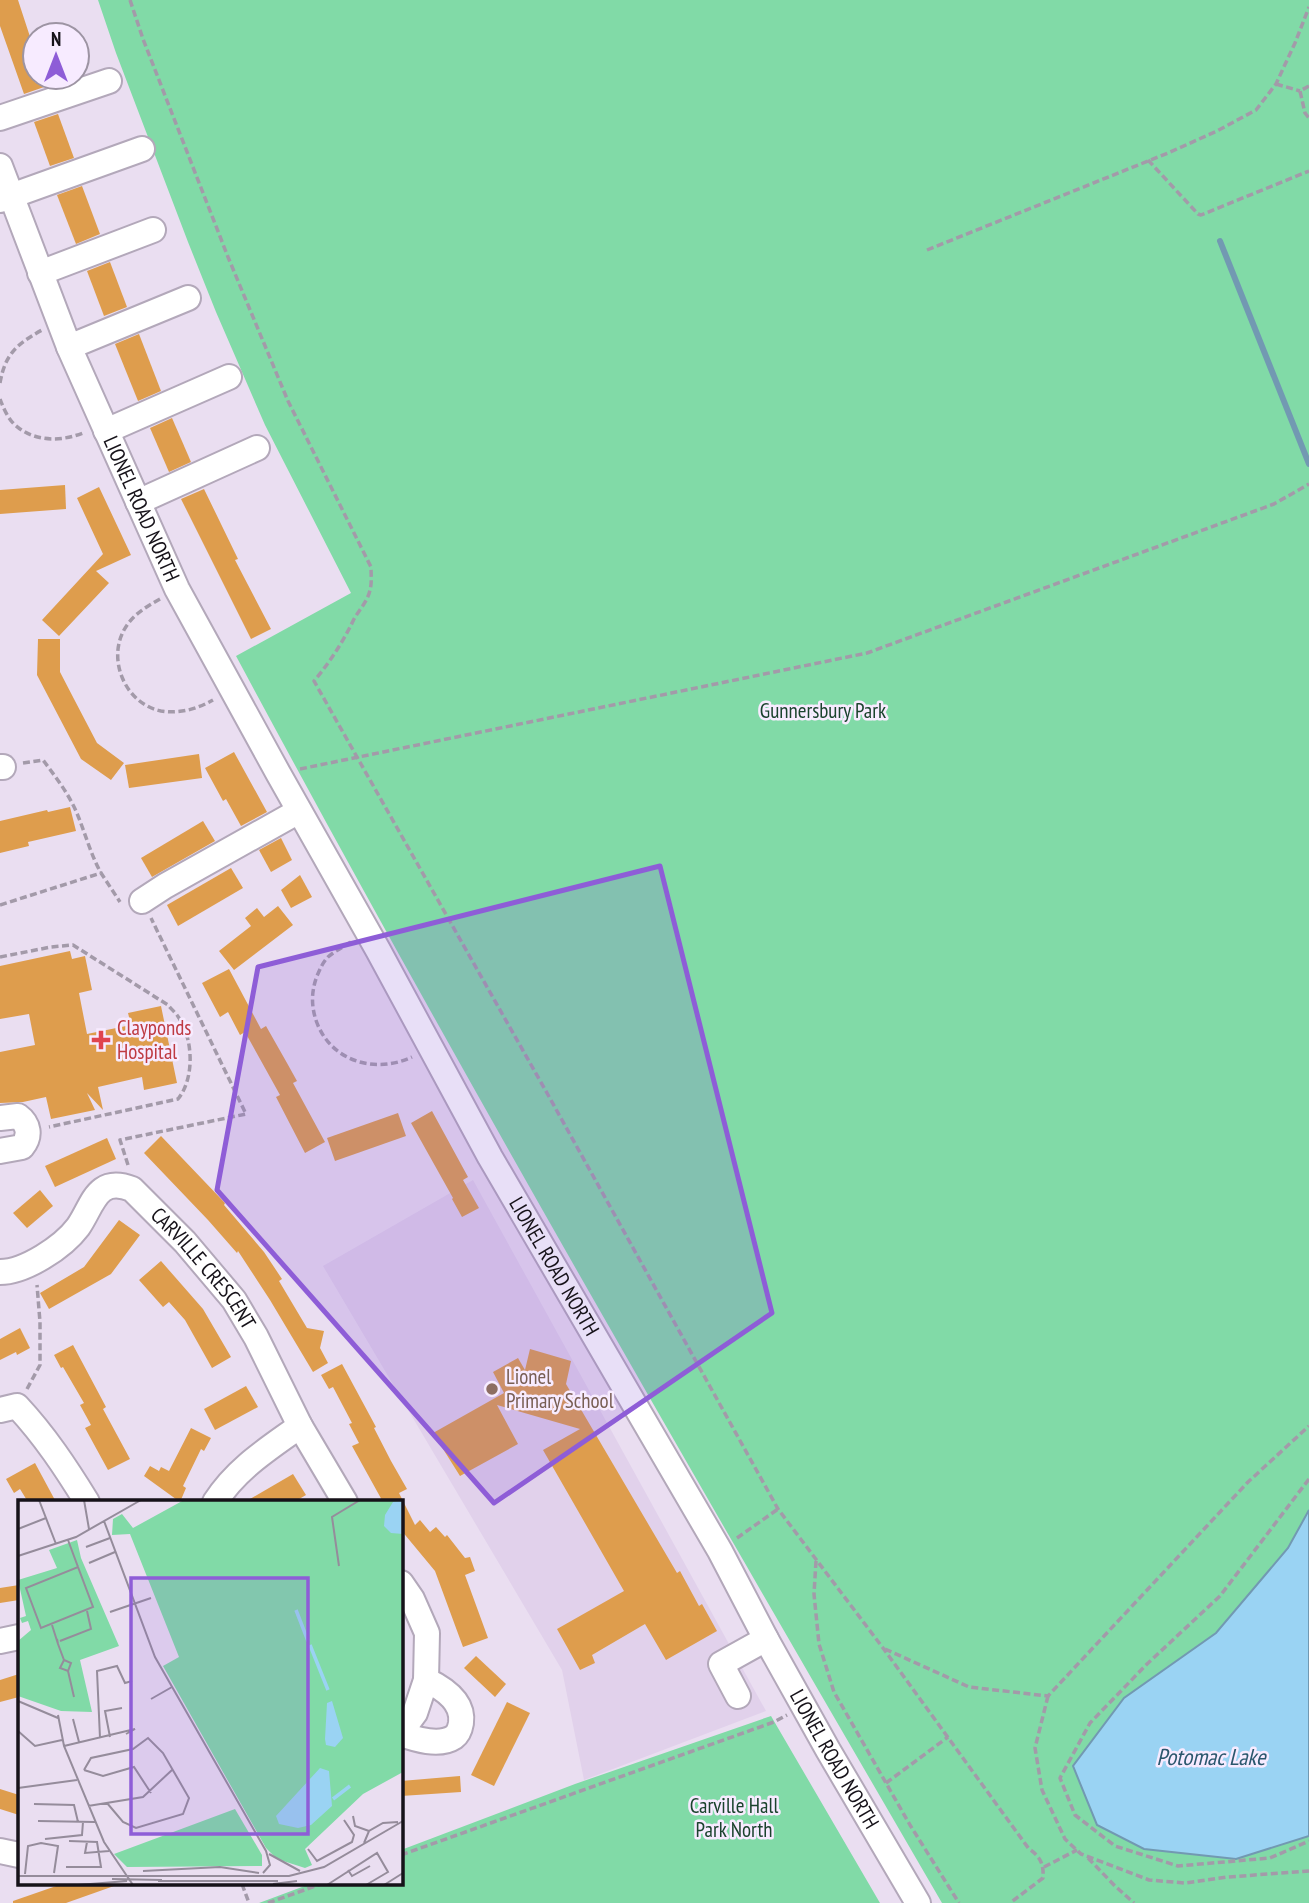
<svg xmlns="http://www.w3.org/2000/svg" width="1309" height="1903" font-family="'PT Sans Narrow',sans-serif">
  <style>
    .built { fill: #e1d1eb }
    .green { fill: #81daa7 }
    .water { fill: #9ad3f3; stroke: #7299b2; stroke-width: 2 }
    .lines { fill: none; stroke-linecap: round; stroke-linejoin: round }
    .stream { stroke: #7299b2; stroke-width: 6 }
    .building { fill: #de9d4d }
    .minor-casing { stroke: #b3a8ba; stroke-width: 28 }
    .path { stroke: #a39aa9; stroke-width: 3.5; stroke-dasharray: 7 3.5; stroke-linecap: butt }
    .minor { stroke: #fff; stroke-width: 24 }
    .marked { fill: #8e5dd7; fill-opacity: 0.2; stroke: #8e5dd7; stroke-width: 5; stroke-linejoin: round }
    .health-dot { fill: #e0444e; stroke: #f7ebff; stroke-width: 2.5 }
    .education-dot { fill: #8d6e63; stroke: #f7ebff; stroke-width: 2.5 }
    .labels { text-anchor: middle; stroke-width: 5; stroke-linejoin: round; paint-order: stroke }
    .street-label { font-size: 21px; fill: #161219; stroke: #f7ebff }
    .park-label { font-size: 21px; fill: #1a432d; stroke: #f7ebff }
    .health-label { font-size: 21px; fill: #be3a42; stroke: #f7ebff; text-anchor: start }
    .education-label { font-size: 21px; fill: #785e54; stroke: #f7ebff; text-anchor: start }
    .water-label { font-size: 23px; font-style: italic; fill: #2b576e; stroke: #f7ebff }
    .inset-river { fill: none; stroke: #9ad3f3; stroke-width: 3.5 }
    .inset-road { fill: none; stroke: #958c9b; stroke-width: 2 }
    .view { fill: #8e5dd7; fill-opacity: 0.15; stroke: #8e5dd7; stroke-width: 3.5 }
    .inset-edge { fill: none; stroke: #161219; stroke-width: 3.5 }
  </style>
  <rect width="100%" height="100%" fill="#eadef1"/>
  <path class="built" d="M473,1180L766,1711L584,1780L562,1670L323,1266Z"/>
  <g class="green">
    <path d="M98,0H1309V1903H942C702,1490 462,1077 236,656L351,593L265,425L216,312L188,242L116,53Z"/>
    <path d="M771,1716L880,1903H259L310,1884H401V1850L575,1784Z"/>
  </g>
  <path class="water" d="M1309,1510V1836L1236,1859L1144,1849L1097,1825L1073,1766L1124,1698L1216,1633L1288,1548Z"/>
  <g class="lines">
    <path class="stream" d="M1220,241L1309,464"/>
  </g>
  <g class="building">
    <path d="M0,0H18L35,52V83L44,79L47,86L24,94L0,26Z"/>
    <path d="M58,114L74,158L50,166L34,122Z"/>
    <path d="M82,186L100,234L76,244L57,195Z"/>
    <path d="M110,262L127,307L104,316L87,271Z"/>
    <path d="M139,334L161,391L138,401L115,344Z"/>
    <path d="M172,418L191,462L169,472L150,428Z"/>
    <path d="M65,485L66,509L0,514V490Z"/>
    <path d="M99,487L131,555L96,571L109,583L59,636L42,620L103,554L77,498Z"/>
    <path d="M204,489L238,559L235,560L271,629L251,639L181,499Z"/>
    <path d="M38,639H60V672L74,699L97,743L124,763L111,780L81,759L37,675Z"/>
    <path d="M234,752L267,812L241,826L226,799L223,801L205,768Z"/>
    <path d="M199,754L202,778L129,788L125,765Z"/>
    <path d="M70,807L76,831L28,842L29,846L0,853V821L47,810L48,812Z"/>
    <path d="M203,821L215,841L152,877L141,858Z"/>
    <path d="M281,838L292,860L271,872L259,850Z"/>
    <path d="M231,868L243,888L178,926L167,905Z"/>
    <path d="M300,875L312,897L291,908L281,890Z"/>
    <path d="M278,906L293,925L234,970L219,951L251,926L245,918L257,908L264,917Z"/>
    <path d="M70,951L72,959L85,956L92,990L79,993L87,1034L131,1025L128,1013L161,1006L177,1083L144,1090L142,1077L98,1087L103,1110L87,1093L95,1110L51,1119L46,1097L23,1102L0,1103V1052L35,1045L29,1014L0,1019V966Z"/>
    <path d="M229,969L261,1029L266,1026L287,1063L297,1081L293,1083L325,1142L305,1153L276,1097L280,1095L245,1032L240,1035L228,1012L220,1017L202,983Z"/>
    <path d="M432,1111L468,1177L463,1180L479,1208L462,1217L452,1199L453,1198L411,1123Z"/>
    <path d="M398,1113L406,1136L335,1161L327,1138Z"/>
    <path d="M161,1136L225,1203L224,1205L264,1252L282,1279L279,1281L307,1328L324,1331L320,1348L328,1363L313,1372L270,1300L238,1251L237,1253L208,1220L144,1153Z"/>
    <path d="M107,1138L116,1159L55,1187L45,1166Z"/>
    <path d="M40,1190L53,1206L27,1228L13,1213Z"/>
    <path d="M119,1220L140,1235L111,1274L49,1309L40,1293L84,1267Z"/>
    <path d="M161,1261L203,1309L231,1357L212,1368L185,1320L169,1302L163,1307L139,1280Z"/>
    <path d="M20,1328L30,1348L17,1355L16,1352L0,1360V1339Z"/>
    <path d="M73,1345L106,1407L103,1409L130,1459L108,1470L85,1428L91,1425L80,1405L84,1403L63,1367L61,1368L54,1355Z"/>
    <path d="M530,1349L571,1361L566,1384L677,1573L680,1571L699,1606L702,1604L717,1631L666,1660L645,1624L592,1655L595,1663L580,1670L557,1629L624,1591L543,1450L580,1429L497,1405L518,1444L460,1476L433,1433L504,1393L493,1372L518,1358L525,1370Z"/>
    <path d="M342,1364L376,1427L374,1428L391,1461L407,1489L399,1493L415,1525L420,1520L430,1532L436,1527L445,1537L447,1535L465,1558L470,1557L475,1571L465,1575L488,1638L463,1647L435,1571L401,1530V1502H383L352,1446L359,1443L349,1424L352,1423L333,1387L329,1389L321,1375Z"/>
    <path d="M246,1386L258,1407L215,1430L204,1409Z"/>
    <path d="M191,1428L211,1438L204,1451L201,1449L183,1486L186,1488L180,1502L144,1476L150,1466L159,1471L161,1467L169,1471Z"/>
    <path d="M35,1463L56,1502H28L20,1489L14,1493L6,1479Z"/>
    <path d="M293,1474L306,1495L294,1502H245Z"/>
    <path d="M19,1585V1600L0,1603V1588Z"/>
    <path d="M476,1656L506,1684L495,1697L464,1668Z"/>
    <path d="M19,1674V1697L0,1702V1680Z"/>
    <path d="M507,1702L530,1713L494,1786L471,1775Z"/>
    <path d="M460,1776L461,1792L401,1796V1781Z"/>
    <path d="M0,1789L19,1795V1815L0,1809Z"/>
    <path d="M62,1884H114V1886L66,1903H13V1901Z"/>
  </g>
  <g class="lines">
    <defs>
      <g id="minor">
        <path d="M0,118L109,81"/>
        <path id="s1" d="M0,166L69,347L177,589L278,773L378,950L490,1157L720,1551L766,1639L828,1750L918,1903"/>
        <path d="M0,200L142,149"/>
        <path d="M40,273L153,230"/>
        <path d="M69,347L188,298"/>
        <path d="M106,431L229,377"/>
        <path d="M138,502L257,448"/>
        <path d="M0,767H3"/>
        <path d="M142,901L165,886L299,811"/>
        <path d="M0,1118L18,1116C29,1124 31,1136 22,1147L0,1151"/>
        <path id="s2" d="M0,1272C25,1272 63,1247 78,1227C93,1206 96,1175 132,1189L185,1242L234,1300L256,1337L300,1426L345,1502"/>
        <path d="M0,1410L17,1406C45,1436 66,1468 87,1502"/>
        <path d="M215,1502C237,1468 268,1449 300,1426"/>
        <path d="M401,1583L412,1599L427,1633L426,1680L415,1713L401,1732"/>
        <path d="M0,1641L19,1637"/>
        <path d="M738,1696L721,1664L766,1639"/>
        <path d="M401,1734C415,1739 439,1747 454,1737C458,1734 460,1729 461,1723C464,1701 443,1688 426,1680"/>
        <path d="M0,1851L19,1855"/>
      </g>
    </defs>
    <use href="#minor" class="minor-casing"/>
    <g class="path">
      <path d="M130,0L143,39L228,257L288,401L371,567C371,575 372,583 370,590C368,601 359,610 354,619C343,642 330,662 314,681L547,1093L778,1509L883,1648L1029,1849C1040,1856 1044,1864 1043,1878L1010,1903"/>
      <path d="M1276,84L1300,91"/>
      <path d="M1309,86L1300,91L1305,113L1309,118"/>
      <path d="M1148,160L1198,214L1201,215L1309,171"/>
      <path d="M927,250L1168,153L1217,131L1256,110L1276,84L1295,43L1309,7"/>
      <path d="M0,383C5,354 17,344 42,330"/>
      <path d="M0,399C3,407 7,417 14,424C33,442 60,442 83,433"/>
      <path d="M160,599C146,607 132,615 124,630C107,661 126,704 161,711C180,714 197,709 213,700"/>
      <path d="M23,763L43,760C55,776 68,793 76,811C85,832 90,853 101,873"/>
      <path d="M300,769L867,653L1274,504L1309,484"/>
      <path d="M0,905L101,873L120,902"/>
      <path d="M351,942C343,947 335,951 328,957C323,962 320,969 317,976C311,992 311,1007 317,1023C332,1062 376,1074 412,1057"/>
      <path d="M0,957L51,947L73,945L168,1005C171,1009 176,1013 179,1018C193,1039 195,1078 178,1099L49,1127"/>
      <path d="M128,1165L120,1140L246,1114L151,918"/>
      <path d="M27,1389L40,1365V1322L37,1285"/>
      <path d="M1309,1479L1220,1596L1147,1664L1090,1723L1060,1778L1075,1815L1115,1846L1178,1866L1270,1858L1309,1841"/>
      <path d="M737,1538L778,1509"/>
      <path d="M816,1561L814,1594L819,1644L834,1692L910,1825L959,1903"/>
      <path d="M885,1649L969,1687L1048,1696L1248,1482L1309,1426"/>
      <path d="M1048,1696L1035,1748L1042,1790L1065,1839L1081,1854L1149,1880L1185,1883L1228,1877L1309,1871"/>
      <path d="M886,1783L948,1737"/>
      <path d="M401,1855L774,1722L787,1715"/>
      <path d="M1088,1858L1115,1886L1134,1903"/>
      <path d="M1044,1867L1077,1850"/>
      <path d="M242,1884L249,1903"/>
      <path d="M268,1903L321,1884"/>
    </g>
    <use href="#minor" class="minor"/>
  </g>
  <path class="marked" d="M660,866L772,1313L494,1503L217,1190L258,967Z"/>
  <path class="health-dot" d="M97.5 1029.5h7v7h7v7h-7v7h-7v-7h-7v-7h7z"/>
  <circle class="education-dot" cx="492" cy="1389" r="7"/>
  <g class="labels">
    <g class="street-label">
      <text dy="7" stroke="none"><textPath href="#s1" startOffset="371">LIONEL ROAD NORTH</textPath></text>
      <text dy="7" stroke="none"><textPath href="#s1" startOffset="1234">LIONEL ROAD NORTH</textPath></text>
      <text dy="7" stroke="none"><textPath href="#s2" startOffset="275">CARVILLE CRESCENT</textPath></text>
      <text dy="7" stroke="none"><textPath href="#s1" startOffset="1801">LIONEL ROAD NORTH</textPath></text>
    </g>
    <g class="park-label">
      <text x="823" y="718">Gunnersbury Park</text>
      <text x="734" y="1813">Carville Hall<tspan x="734" dy="24">Park North</tspan></text>
    </g>
    <g class="health-label">
      <text x="117" y="1035">Clayponds<tspan x="117" dy="24">Hospital</tspan></text>
    </g>
    <g class="education-label">
      <text x="506" y="1384">Lionel<tspan x="506" dy="24">Primary School</tspan></text>
    </g>
    <g class="water-label">
      <text x="1211" y="1765">Potomac Lake</text>
    </g>
  </g>
  <g transform="translate(18 1500)">
    <rect width="385" height="385" fill="#eadef1"/>
    <path d="M166,0H385V272L345,294L287,349L294,365L287,368L259,359L248,348L145,166L161,157L112,34L94,35L95,19L104,14L115,28ZM59,40L63,58L101,146L62,160L74,212L43,211L0,196V141L13,130L10,121L4,123L2,118L8,116L0,80L39,68L31,50ZM217,309L244,355V366L109,367L96,354Z" fill="#81daa7"/>
    <path d="M385,0V34L373,33L366,26L367,15L375,2ZM314,201L325,238L317,247L308,245L307,239L309,203ZM302,268L311,271L314,306L293,325L280,328L261,324L258,316Z" fill="#9ad3f3"/>
    <path class="inset-river" d="M278,110L290,141M292,145L310,190M315,299L332,286"/>
    <path class="inset-road" d="M21,0L38,44M66,0L71,29M86,21L137,157L248,351L252,365L245,373M0,29L28,18M50,40L60,67M68,47L92,38M0,56L58,37L123,0M71,63L97,52M321,66L314,17L342,0M60,67L75,107L23,128L8,88ZM92,112L133,98M34,125L40,144L39,139M42,141L73,129L69,111M40,144L46,160L53,163L50,171L42,168L46,160M50,171L56,197M133,199L154,187M0,201L40,218M40,215L46,246L86,342L115,385M55,219L61,242M0,231L17,246L44,240M92,237L87,211L104,208M82,238L79,171L99,166L107,183L114,181M46,246L117,229L108,234M66,270L73,258L115,249L130,238L145,253L171,298L165,314L118,328L105,322L89,303M66,270L85,276L116,267L133,293M0,288L59,280M16,304L56,305L60,322M70,306L125,297L154,270M335,316L337,326L351,331M20,321L77,322M27,339L64,335L65,322M51,341L80,342M69,342L67,353L91,351M346,343L351,331L365,323L380,322M290,349L299,361L334,342L336,335L326,320M251,354L282,371M48,367H83L79,342M330,370L334,376L352,366M125,371L202,367L241,373M7,374L10,346L23,343L40,346L36,373M0,376H271L306,367L385,321M94,379L144,380M140,381H260M255,384L279,381M60,385L109,381M309,385L359,353L370,372L348,385M366,385L385,373"/>
    <path class="view" d="M113,78H290V334H113Z"/>
    <rect width="385" height="385" class="inset-edge"/>
  </g>
  <g transform="translate(56 56)"><circle r="33" fill="#f7ebff" stroke="#9d94a3" stroke-width="2"/>
  <path d="M0-5L12 26L0 18L-12 26Z" fill="#8e5dd7"/>
  <text y="-10" font-size="19" font-weight="bold" text-anchor="middle" fill="#161219">N</text>
  </g>
</svg>
